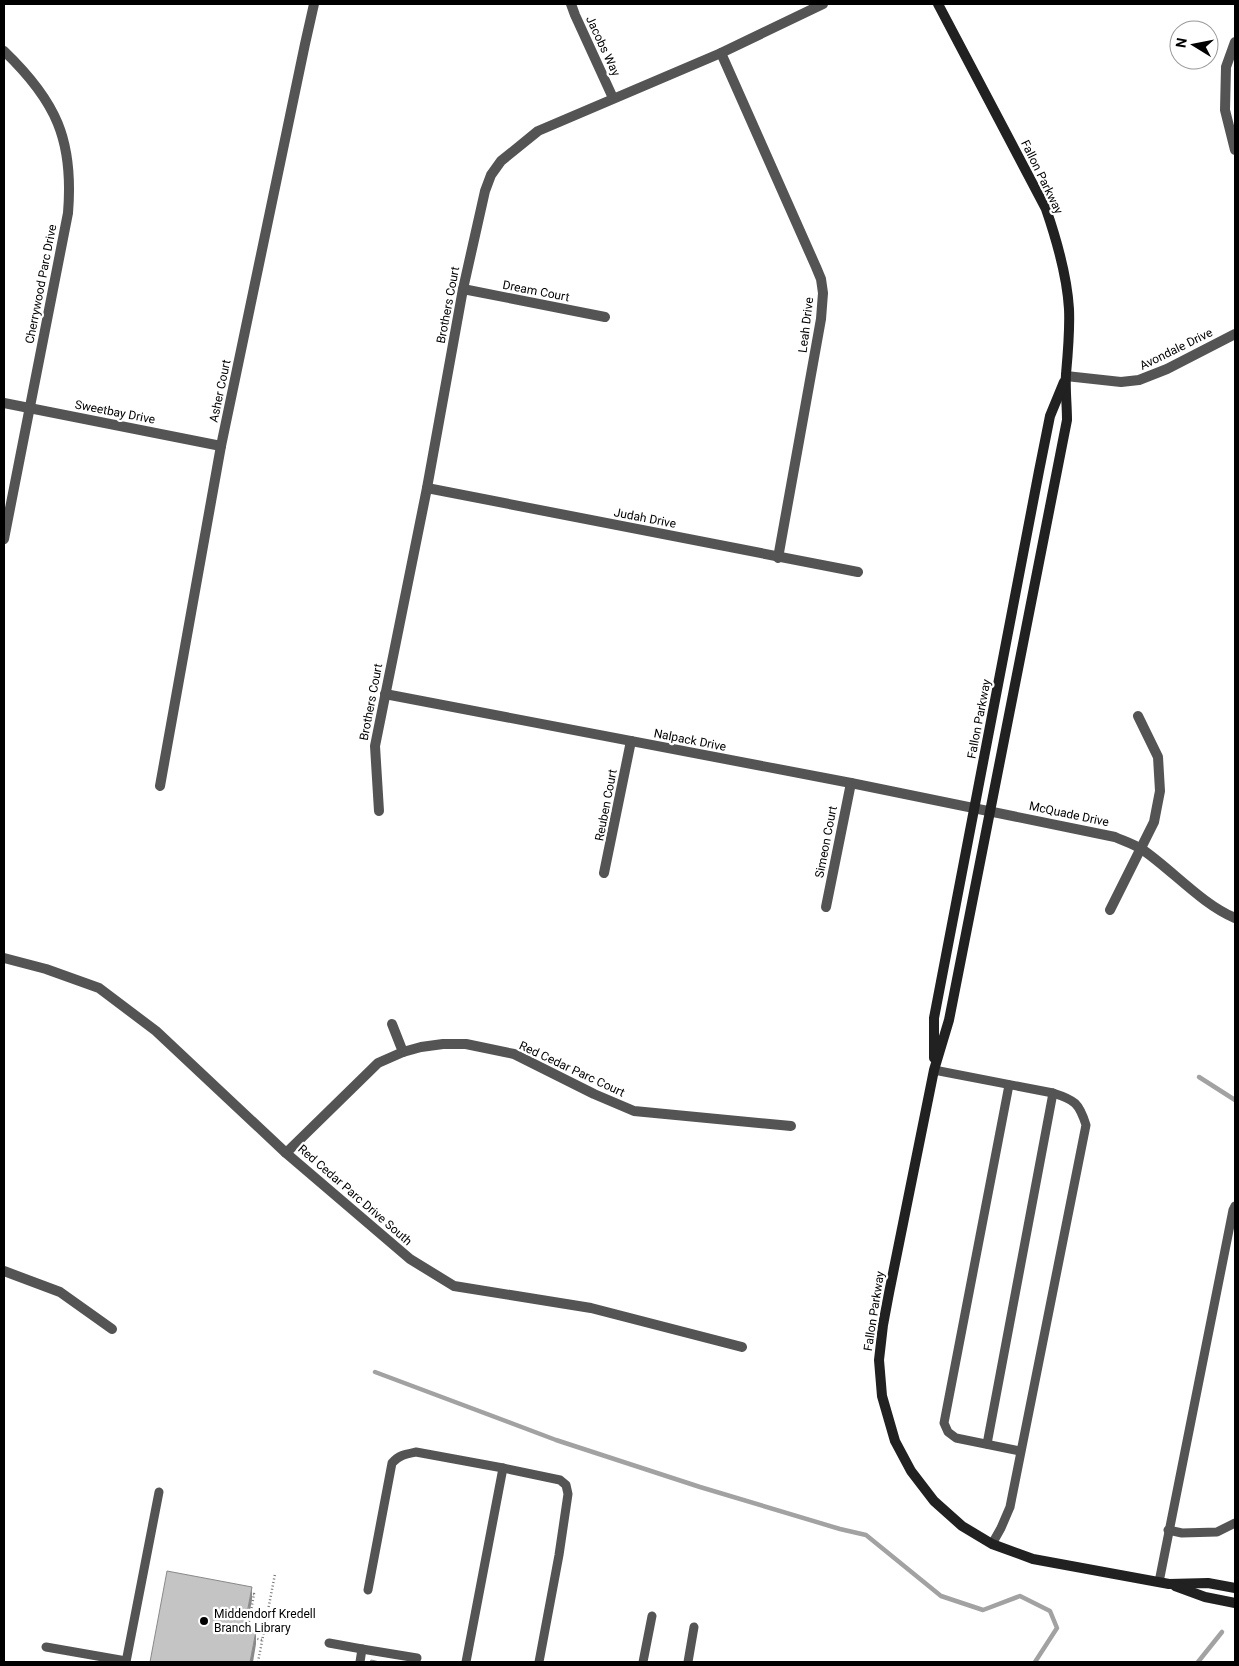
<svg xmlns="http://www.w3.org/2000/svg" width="1239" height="1666" font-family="Roboto,sans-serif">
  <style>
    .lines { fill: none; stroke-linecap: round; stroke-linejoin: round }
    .stream { stroke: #a2a2a2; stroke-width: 4.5 }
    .path { stroke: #767676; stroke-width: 2.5; stroke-dasharray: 1 2.5; stroke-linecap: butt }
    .lane { stroke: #545454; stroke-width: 9 }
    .street { stroke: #545454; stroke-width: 10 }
    .secondary { stroke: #212121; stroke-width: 10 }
    .shaded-wall { fill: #898989 }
    .building { fill: #c4c4c4; stroke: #898989 }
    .poi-dot { fill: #000; stroke: #fff; stroke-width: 2 }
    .labels { text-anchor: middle; stroke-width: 4.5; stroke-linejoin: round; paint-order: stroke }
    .street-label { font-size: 12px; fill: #000; stroke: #fff }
    .poi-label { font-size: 12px; fill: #000; stroke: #fff; text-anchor: start }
  </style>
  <rect width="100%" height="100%" fill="#fff"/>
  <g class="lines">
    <g class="stream">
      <path d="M1199,1077L1235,1100"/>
      <path d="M375,1372L556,1440L700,1487L840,1529L866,1535L941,1596L983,1610L1020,1596L1050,1611L1057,1628L1035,1662"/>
      <path d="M1198,1662L1222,1632"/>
    </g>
    <g class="path">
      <path d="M247,1632L254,1594H250"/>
      <path d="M254,1638L262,1640"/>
      <path d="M258,1662L275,1574"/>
    </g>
    <g class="lane">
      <path d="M934,1070L1053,1093C1075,1100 1079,1103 1086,1125L1010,1507L1001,1528L992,1544"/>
      <path d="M1009,1085L944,1423L948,1432L956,1438L1020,1451"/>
      <path d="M987,1444L1053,1093"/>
      <path d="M503,1468L560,1480L566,1485L568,1494L559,1555L539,1662"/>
      <path d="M1168,1530L1182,1533L1217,1532L1235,1523"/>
      <path d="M1159,1582L1233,1210L1235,1206"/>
      <path d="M368,1590L392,1463C399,1455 406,1454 416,1452L503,1468L466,1662"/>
      <path d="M329,1643L362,1649L360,1662"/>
      <path d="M46,1647L126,1661"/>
      <path d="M362,1649L417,1658"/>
      <path d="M126,1662L159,1492"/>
      <path d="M643,1662L652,1616"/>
      <path d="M688,1662L694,1627"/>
    </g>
    <g class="street">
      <path d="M571,4L575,15L613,98"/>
      <path d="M1235,42L1226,67L1225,110L1235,150"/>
      <path d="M4,51C56,101 74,140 68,213L4,539"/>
      <path d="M721,53L816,267L821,279L823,293L821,319L778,558"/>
      <path d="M463,289L605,317"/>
      <path d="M1066,376L1121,382L1139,380L1167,369L1235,334"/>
      <path d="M4,403L221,446"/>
      <path d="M427,488L858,572"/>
      <path d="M385,694L851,783L1115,837C1124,841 1134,844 1143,850C1172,870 1203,905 1235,918"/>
      <path d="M160,786L221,446L305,44L314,4"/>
      <path d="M379,811L375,746L427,488L463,289L485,191L491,175L501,161L538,131L721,53L823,4"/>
      <path d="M604,873L631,741"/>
      <path d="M826,907L851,783"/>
      <path d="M1110,910L1154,822L1160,791L1158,757L1138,716"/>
      <path d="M4,958L46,969L99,988L156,1031L286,1153L410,1259L454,1286L591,1308L742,1347"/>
      <path d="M392,1024L403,1052"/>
      <path d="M286,1153L378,1063L403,1052L421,1047L443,1044H466L514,1054L594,1094L634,1111L791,1126"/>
      <path d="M4,1271L60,1292L112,1329"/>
    </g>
    <g class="secondary">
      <path d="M938,4L1046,209C1057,241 1067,275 1069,309C1070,331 1068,352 1066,374C1065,389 1067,405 1067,420L949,1020L934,1070L889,1293L883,1325L879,1360L882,1396L895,1441L911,1471L934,1501L962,1526L992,1544L1033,1559L1169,1584L1208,1583L1235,1588"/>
      <path d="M934,1058V1018L1039,471L1050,416L1064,382"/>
      <path d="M1175,1586L1205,1597L1235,1603"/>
    </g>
  </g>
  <g class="shaded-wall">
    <path d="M252,1587V1600L244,1641V1629Z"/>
    <path d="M256,1631V1644L253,1662H250Z"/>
  </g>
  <g class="building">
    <path d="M167,1571L252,1587L244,1629L256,1631L250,1662H150Z"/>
    <path d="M371,1660L380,1662H370Z"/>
  </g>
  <circle class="poi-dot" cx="204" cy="1621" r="5"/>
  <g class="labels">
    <g class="street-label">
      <text transform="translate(603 46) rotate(65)" y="4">Jacobs Way</text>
      <text transform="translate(1042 177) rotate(64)" y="4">Fallon Parkway</text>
      <text transform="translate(41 284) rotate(-79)" y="4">Cherrywood Parc Drive</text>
      <text transform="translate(536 291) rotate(11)" y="4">Dream Court</text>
      <text transform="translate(448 305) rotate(-79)" y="4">Brothers Court</text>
      <text transform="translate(806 325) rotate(-83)" y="4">Leah Drive</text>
      <text transform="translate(1176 349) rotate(-26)" y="4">Avondale Drive</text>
      <text transform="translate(220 391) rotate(-78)" y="4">Asher Court</text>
      <text transform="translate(115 412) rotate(11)" y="4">Sweetbay Drive</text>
      <text transform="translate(645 518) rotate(11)" y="4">Judah Drive</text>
      <text transform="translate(371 702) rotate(-79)" y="4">Brothers Court</text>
      <text transform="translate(979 719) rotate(-79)" y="4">Fallon Parkway</text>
      <text transform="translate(690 740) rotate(11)" y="4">Nalpack Drive</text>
      <text transform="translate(606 805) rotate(-79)" y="4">Reuben Court</text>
      <text transform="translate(1069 814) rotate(12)" y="4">McQuade Drive</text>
      <text transform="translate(826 842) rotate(-79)" y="4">Simeon Court</text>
      <text transform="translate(572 1069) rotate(25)" y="4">Red Cedar Parc Court</text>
      <text transform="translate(355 1195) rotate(41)" y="4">Red Cedar Parc Drive South</text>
      <text transform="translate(874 1311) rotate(-81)" y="4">Fallon Parkway</text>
    </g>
    <g class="poi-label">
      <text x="214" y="1618">Middendorf Kredell<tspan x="214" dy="14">Branch Library</tspan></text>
    </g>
  </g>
  <rect width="1239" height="1666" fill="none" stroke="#000000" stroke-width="10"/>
  <g transform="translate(1194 45) rotate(280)"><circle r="24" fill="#ffffff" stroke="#999999"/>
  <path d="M0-4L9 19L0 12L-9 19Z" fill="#000000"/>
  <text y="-8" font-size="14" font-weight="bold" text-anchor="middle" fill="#000000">N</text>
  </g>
</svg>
